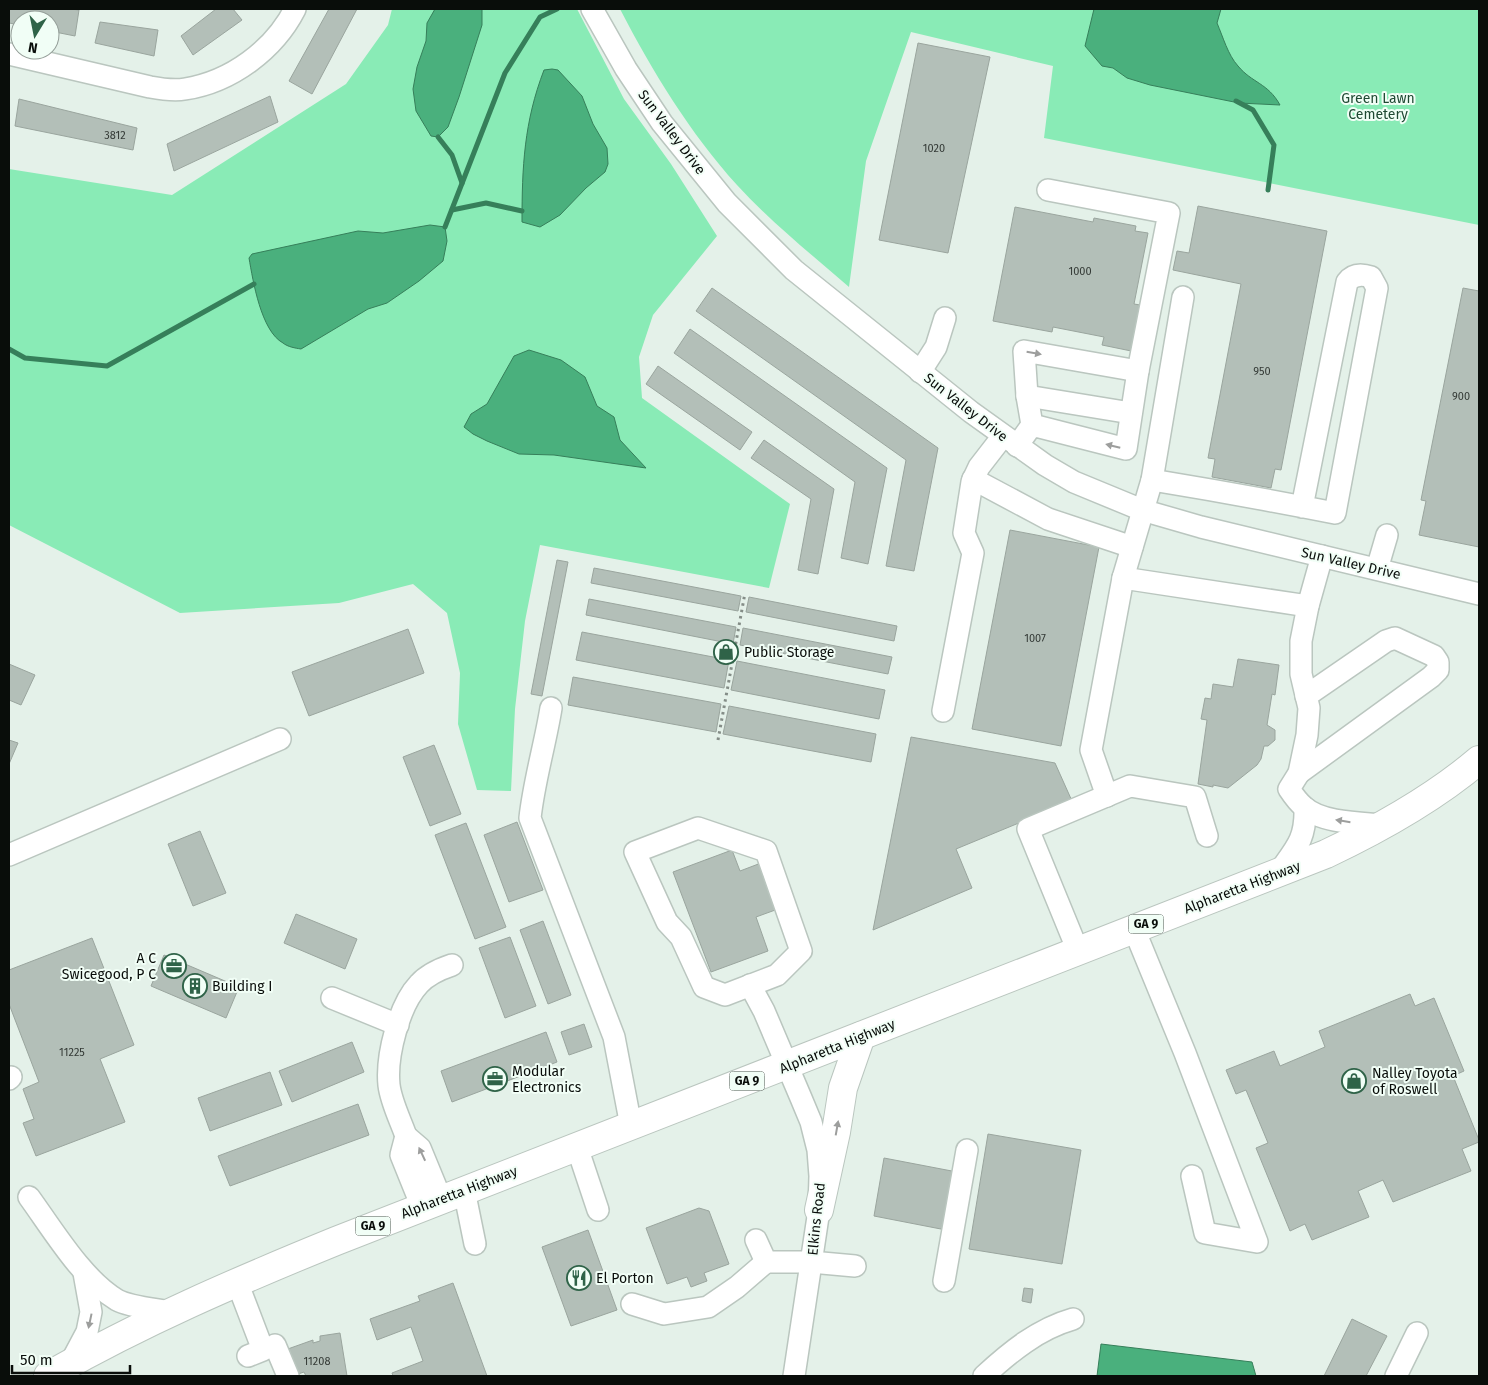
<svg xmlns="http://www.w3.org/2000/svg" width="1488" height="1385" font-family="'Fira Sans',sans-serif">
  <style>
    .green { fill: #89ebb6 }
    .water { fill: #4ab07d; stroke: #367f5a }
    .lines { fill: none; stroke-linecap: round; stroke-linejoin: round }
    .stream { stroke: #367f5a; stroke-width: 5 }
    .building { fill: #b3bfb8; stroke: #9aa59e }
    .minor-casing { stroke: #bac6bf; stroke-width: 24 }
    .highway-casing { stroke: #bac6bf; stroke-width: 30 }
    .path { stroke: #848d87; stroke-width: 3; stroke-dasharray: 2.5 4; stroke-linecap: butt }
    .minor { stroke: #fff; stroke-width: 21 }
    .highway { stroke: #fff; stroke-width: 28 }
    .oneway { fill: #9d9e9d }
    .labels { text-anchor: middle; stroke-width: 4; stroke-linejoin: round; paint-order: stroke }
    .number-label { font-size: 11px; fill: #343a36 }
    .shield { fill: #f1fef6; stroke: #4f5551; stroke-width: 1 }
    .shield-label { font-size: 12px; font-weight: bold; fill: #090d0a }
    .park-label { font-size: 14px; fill: #1f4933; stroke: #f1fef6 }
    .street-label { font-size: 14px; fill: #090d0a; stroke: #f1fef6 }
    .poi-label { font-size: 14px; fill: #090d0a; stroke: #f1fef6; text-anchor: start }
  </style>
  <rect width="100%" height="100%" fill="#e4f1e9"/>
  <g class="green">
    <path d="M392,9H577L624,99L671,164L717,236L653,315L639,357L642,398L790,504L769,588L540,545L525,621L515,709L511,791L477,790L458,724L460,673L447,613L413,584L339,603L180,613L9,525V169L172,195L346,84L388,25Z"/>
    <path d="M620,9H1479V225L1044,138L1053,66L911,32L866,161L849,287C811,254 771,222 737,185C690,133 652,71 620,9Z"/>
  </g>
  <g class="water">
    <path d="M435,9H482V25L459,97L448,127L438,137L431,136L416,111L413,89L417,67L426,41L427,23Z"/>
    <path d="M1094,9H1221L1217,23C1223,37 1228,55 1238,66C1252,83 1268,83 1280,105L1239,103L1150,85L1127,78L1113,68L1102,66L1085,46Z"/>
    <path d="M552,69L558,70L582,96L593,124L607,148L608,164L605,172L586,188L560,215L540,227L522,222C522,167 524,122 544,70Z"/>
    <path d="M430,225L445,227L447,241L443,261L419,281L387,303L368,309L301,349C295,348 288,347 283,343C261,331 253,281 249,258L252,254L358,231L383,233Z"/>
    <path d="M529,350L561,360L585,377L597,406L614,417L620,440L646,468L554,455L519,454L487,441L473,434L464,427L471,414L487,404L514,356Z"/>
    <path d="M1101,1344L1252,1362L1256,1376H1097Z"/>
  </g>
  <g class="lines">
    <g class="stream">
      <path d="M1236,101L1253,110L1274,145L1268,190"/>
      <path d="M438,137L452,155L462,183"/>
      <path d="M452,210L486,203L522,211"/>
      <path d="M445,227L505,73L540,17L557,9"/>
      <path d="M9,349L25,358L107,366L254,284"/>
    </g>
  </g>
  <g class="building">
    <path d="M9,9H71L79,10L75,36L50,31V20H20V25L9,23Z"/>
    <path d="M216,9H233L242,20L193,55L181,36Z"/>
    <path d="M329,9H357L312,94L289,81Z"/>
    <path d="M100,22L158,30L154,56L95,43Z"/>
    <path d="M918,43L990,57L948,253L879,240Z"/>
    <path d="M270,96L278,122L174,171L167,144Z"/>
    <path d="M19,99L137,128L133,150L15,126Z"/>
    <path d="M1198,206L1327,231L1281,470L1275,469L1271,488L1212,477L1215,459L1208,458L1241,284L1173,270L1177,251L1189,253Z"/>
    <path d="M1015,207L1093,222L1094,218L1136,226L1135,231L1148,233L1134,304L1140,305L1139,308L1150,310L1141,353L1102,345L1104,337L1053,327L1052,332L993,321Z"/>
    <path d="M712,288L938,448L914,571L886,566L906,460L696,311Z"/>
    <path d="M1463,288L1479,291V547L1419,535L1426,501L1421,500Z"/>
    <path d="M690,329L887,468L868,564L841,558L855,482L674,353Z"/>
    <path d="M658,366L752,432L740,450L646,384Z"/>
    <path d="M764,440L834,489L818,574L798,570L811,499L751,458Z"/>
    <path d="M1010,530L1099,547L1061,746L972,729Z"/>
    <path d="M557,560L568,562L542,696L531,694Z"/>
    <path d="M594,568L741,596L738,611L591,583Z"/>
    <path d="M749,597L897,626L894,641L746,612Z"/>
    <path d="M589,599L736,627L733,644L586,615Z"/>
    <path d="M743,628L892,657L888,674L740,645Z"/>
    <path d="M408,629L424,673L309,716L292,672Z"/>
    <path d="M582,632L729,660L724,688L576,660Z"/>
    <path d="M1238,659L1279,665L1275,695L1272,694L1267,725L1275,730V740L1268,746H1264L1261,759L1257,765L1228,788L1213,785V787L1198,784L1207,720L1201,719L1205,698L1211,699L1213,684L1233,687Z"/>
    <path d="M737,661L885,690L879,719L731,690Z"/>
    <path d="M9,664L35,675L21,705L9,700Z"/>
    <path d="M573,677L721,704L716,732L568,705Z"/>
    <path d="M729,706L876,734L871,762L723,734Z"/>
    <path d="M911,737L1055,763L1072,801L956,849L972,888L873,930Z"/>
    <path d="M9,740L18,743L9,764Z"/>
    <path d="M434,745L461,814L430,826L403,757Z"/>
    <path d="M517,822L543,890L509,902L484,835Z"/>
    <path d="M466,823L506,927L475,939L435,835Z"/>
    <path d="M200,831L226,893L193,906L168,844Z"/>
    <path d="M732,850L740,871L761,863L778,909L756,917L768,951L711,972L673,872Z"/>
    <path d="M296,914L357,939L345,969L284,943Z"/>
    <path d="M543,921L571,995L548,1004L520,930Z"/>
    <path d="M510,937L536,1006L505,1018L479,948Z"/>
    <path d="M92,938L134,1045L100,1059L125,1122L36,1156L23,1123L34,1119L23,1089L39,1082L9,1004V970Z"/>
    <path d="M164,955L239,987L226,1018L151,986Z"/>
    <path d="M1410,994L1415,1006L1434,998L1464,1071L1453,1076L1479,1140V1142L1462,1149L1471,1171L1393,1202L1383,1180L1358,1191L1369,1217L1312,1240L1305,1224L1290,1231L1256,1148L1268,1143L1246,1090L1236,1094L1226,1070L1274,1051L1280,1066L1325,1047L1319,1031Z"/>
    <path d="M584,1024L592,1047L569,1055L561,1032Z"/>
    <path d="M546,1032L557,1062L452,1102L441,1071Z"/>
    <path d="M352,1042L364,1072L292,1102L279,1071Z"/>
    <path d="M270,1072L282,1105L210,1131L198,1098Z"/>
    <path d="M358,1104L369,1135L230,1186L218,1156Z"/>
    <path d="M988,1134L1081,1150L1062,1264L969,1249Z"/>
    <path d="M884,1158L957,1172L946,1230L874,1216Z"/>
    <path d="M699,1208L709,1211L729,1264L704,1273L707,1281L691,1287L687,1277L667,1284L646,1228Z"/>
    <path d="M588,1230L617,1310L571,1326L542,1247Z"/>
    <path d="M453,1283L487,1376H393L392,1373L423,1361L411,1327L377,1340L370,1319L420,1301L418,1296Z"/>
    <path d="M1024,1288L1033,1289L1031,1303L1022,1301Z"/>
    <path d="M1352,1319L1387,1336L1366,1376H1324Z"/>
    <path d="M340,1333L347,1376H306L304,1372L295,1375L285,1350L313,1340V1343L320,1341V1336Z"/>
  </g>
  <g class="lines">
    <defs>
      <g id="minor">
        <path d="M592,9L626,69L662,123L727,203L794,270L971,412L1045,465L1074,482L1142,510L1201,527L1479,594"/>
        <path d="M9,54L150,87C161,89 173,91 185,89C231,82 274,50 295,9"/>
        <path d="M1048,190L1169,213L1138,371"/>
        <path d="M920,372L936,347L945,318"/>
        <path d="M1027,396L1131,413"/>
        <path d="M1017,446L1032,425L1027,396L1024,351L1138,371L1126,449L1032,425"/>
        <path d="M973,479L1048,519L1132,547"/>
        <path d="M1152,480C1213,490 1274,501 1335,513L1377,288L1371,277C1362,274 1353,274 1347,282L1302,507"/>
        <path d="M1322,556L1308,606L1301,641V674L1309,708L1307,735L1299,773L1289,789C1293,795 1298,802 1304,807C1321,823 1361,823 1384,825"/>
        <path d="M1377,569L1387,535"/>
        <path d="M1123,578L1308,606"/>
        <path d="M551,708C545,745 534,781 530,818L614,1037L631,1126"/>
        <path d="M943,711L973,553L964,533L972,482L979,467L1003,436"/>
        <path d="M1299,773L1431,677L1438,670V662L1434,656L1395,638L1386,641L1306,696"/>
        <path d="M1107,796L1091,750L1123,578L1152,480L1183,297"/>
        <path d="M698,828L766,851L801,951L777,975L725,995L704,987L681,937L667,922L635,852Z"/>
        <path d="M9,855L280,739"/>
        <path d="M1279,872C1296,848 1306,839 1305,808"/>
        <path d="M1134,929L1185,1053L1257,1242L1205,1233L1192,1176"/>
        <path d="M1078,951L1028,829L1130,786L1195,797L1207,836"/>
        <path d="M750,985L764,1011L801,1098L811,1122L818,1150L820,1176L819,1210L794,1376"/>
        <path d="M332,998L398,1025"/>
        <path d="M9,1079L11,1077"/>
        <path d="M406,1136C400,1119 391,1102 389,1085C386,1056 399,1005 419,984C428,974 440,969 452,965"/>
        <path d="M577,1147L598,1210"/>
        <path d="M464,1190L475,1244"/>
        <path d="M29,1197C53,1230 82,1279 117,1300C130,1307 155,1309 170,1312"/>
        <path d="M422,1207L401,1155L406,1136L420,1148L441,1199"/>
        <path d="M756,1240L766,1262H811L855,1266"/>
        <path d="M944,1281L967,1150"/>
        <path d="M237,1282L263,1350L248,1356"/>
        <path d="M632,1304L664,1314L708,1307L737,1287L766,1262"/>
        <path d="M275,1345L288,1376"/>
        <path d="M70,1364L87,1332L91,1312L84,1273"/>
        <path d="M984,1376C1010,1352 1038,1329 1073,1319"/>
        <path d="M1396,1376L1417,1333"/>
      </g>
      <g id="highway">
        <path d="M819,1210L836,1132L843,1088L861,1036"/>
        <path d="M48,1376C140,1323 238,1281 336,1241L1326,854C1381,828 1433,799 1479,760"/>
      </g>
    </defs>
    <use href="#minor" class="minor-casing"/>
    <use href="#highway" class="highway-casing"/>
    <path class="path" d="M718,740L745,593"/>
    <use href="#minor" class="minor"/>
    <use href="#highway" class="highway"/>
  </g>
  <defs><path id="oneway-solid" d="M-6-.8H1V-3.2L6.5 0L1 3.2V.8H-6Z" transform="scale(1.25)"/></defs>
  <g class="oneway">
    <use href="#oneway-solid" transform="translate(1034 353) rotate(10)"/>
    <use href="#oneway-solid" transform="translate(1113 446) rotate(-166)"/>
    <use href="#oneway-solid" transform="translate(1343 821) rotate(-171)"/>
    <use href="#oneway-solid" transform="translate(837 1128) rotate(-80)"/>
    <use href="#oneway-solid" transform="translate(422 1154) rotate(-115)"/>
    <use href="#oneway-solid" transform="translate(90 1321) rotate(102)"/>
  </g>
  <defs>
    <symbol id="shop-ring" viewBox="-11 -11 22 22"><circle r="9.5" fill="#f1fef6" stroke="#2f6348" stroke-width="1.5"/><path d="M-5-2.5h2.3a2.7 3.5 0 0 1 5.4 0H5L5.5 6h-11ZM-1.5-2.5h3a1.5 2.3 0 0 0-3 0Z" fill="#2f6348"/></symbol>
    <symbol id="office-ring" viewBox="-11 -11 22 22"><circle r="9.5" fill="#f1fef6" stroke="#2f6348" stroke-width="1.5"/><path d="M-6-3h4V-5.5h4V-3h4V5H-6ZM-1-4.5V-3h2v-1.5ZM-6 0V1H6V0Z" fill="#2f6348"/></symbol>
    <symbol id="building-ring" viewBox="-11 -11 22 22"><circle r="9.5" fill="#f1fef6" stroke="#2f6348" stroke-width="1.5"/><path d="M-4-6H4V6H1V3H-1V6H-4ZM-2.5-4.3h1.7v1.8h-1.7ZM.8-4.3h1.7v1.8H.8ZM-2.5-1h1.7V.8h-1.7ZM.8-1h1.7V.8H.8Z" fill="#2f6348"/></symbol>
    <symbol id="restaurant-ring" viewBox="-11 -11 22 22"><circle r="9.5" fill="#f1fef6" stroke="#2f6348" stroke-width="1.5"/><path d="M-5-6h1v4h1v-4h1v4h1v-4h1v5L-1.5 .5V6h-2V.5L-5-1ZM5-6V6H3V1.5H1.5Q1.5-4 5-6Z" fill="#2f6348"/></symbol>
  </defs>
  <g fill-rule="evenodd">
    <use href="#shop-ring" x="712" y="638" width="28" height="28"/>
    <use href="#office-ring" x="160" y="952" width="28" height="28"/>
    <use href="#building-ring" x="181" y="972" width="28" height="28"/>
    <use href="#office-ring" x="481" y="1065" width="28" height="28"/>
    <use href="#shop-ring" x="1340" y="1067" width="28" height="28"/>
    <use href="#restaurant-ring" x="565" y="1264" width="28" height="28"/>
  </g>
  <g class="labels">
    <g class="number-label">
      <text x="115" y="139">3812</text>
      <text x="934" y="152">1020</text>
      <text x="1080" y="275">1000</text>
      <text x="1262" y="375">950</text>
      <text x="1461" y="400">900</text>
      <text x="1035" y="642">1007</text>
      <text x="72" y="1056">11225</text>
      <text x="317" y="1365">11208</text>
    </g>
    <g class="shield">
      <rect x="1128.5" y="914.5" width="35" height="19" rx="4"/>
      <rect x="729.5" y="1071.5" width="35" height="19" rx="4"/>
      <rect x="355.5" y="1216.5" width="35" height="19" rx="4"/>
    </g>
    <g class="shield-label">
      <text x="1146" y="928">GA 9</text>
      <text x="747" y="1085">GA 9</text>
      <text x="373" y="1230">GA 9</text>
    </g>
    <g class="park-label">
      <text x="1378" y="103">Green Lawn<tspan x="1378" dy="16">Cemetery</tspan></text>
    </g>
    <g class="street-label">
      <text transform="translate(672 132) rotate(53)" y="5">Sun Valley Drive</text>
      <text transform="translate(966 407) rotate(38)" y="5">Sun Valley Drive</text>
      <text transform="translate(1351 563) rotate(13)" y="5">Sun Valley Drive</text>
      <text transform="translate(1242 887) rotate(-21)" y="5">Alpharetta Highway</text>
      <text transform="translate(837 1046) rotate(-22)" y="5">Alpharetta Highway</text>
      <text transform="translate(459 1192) rotate(-21)" y="5">Alpharetta Highway</text>
      <text transform="translate(816 1219) rotate(-84)" y="5">Elkins Road</text>
    </g>
    <g class="poi-label">
      <text x="744" y="657">Public Storage</text>
      <text x="156" y="963" text-anchor="end">A C<tspan x="156" dy="16">Swicegood, P C</tspan></text>
      <text x="212" y="991">Building I</text>
      <text x="512" y="1076">Modular<tspan x="512" dy="16">Electronics</tspan></text>
      <text x="1372" y="1078">Nalley Toyota<tspan x="1372" dy="16">of Roswell</tspan></text>
      <text x="596" y="1283">El Porton</text>
    </g>
  </g>
  <rect width="1488" height="1385" fill="none" stroke="#090d0a" stroke-width="20"/>
  <g transform="translate(35 35) rotate(190)"><circle r="24" fill="#f1fef6" stroke="#949e98"/>
  <path d="M0-4L9 19L0 12L-9 19Z" fill="#2f6348"/>
  <text y="-8" font-size="14" font-weight="bold" text-anchor="middle" fill="#090d0a">N</text>
  </g>
  <path d="M12 1365v8h118v-8" fill="none" stroke="#090d0a" stroke-width="2.5"/>
  <text x="20" y="1365" font-size="15" fill="#090d0a" stroke="#f1fef6" stroke-width="4" paint-order="stroke">50 m</text>
</svg>
